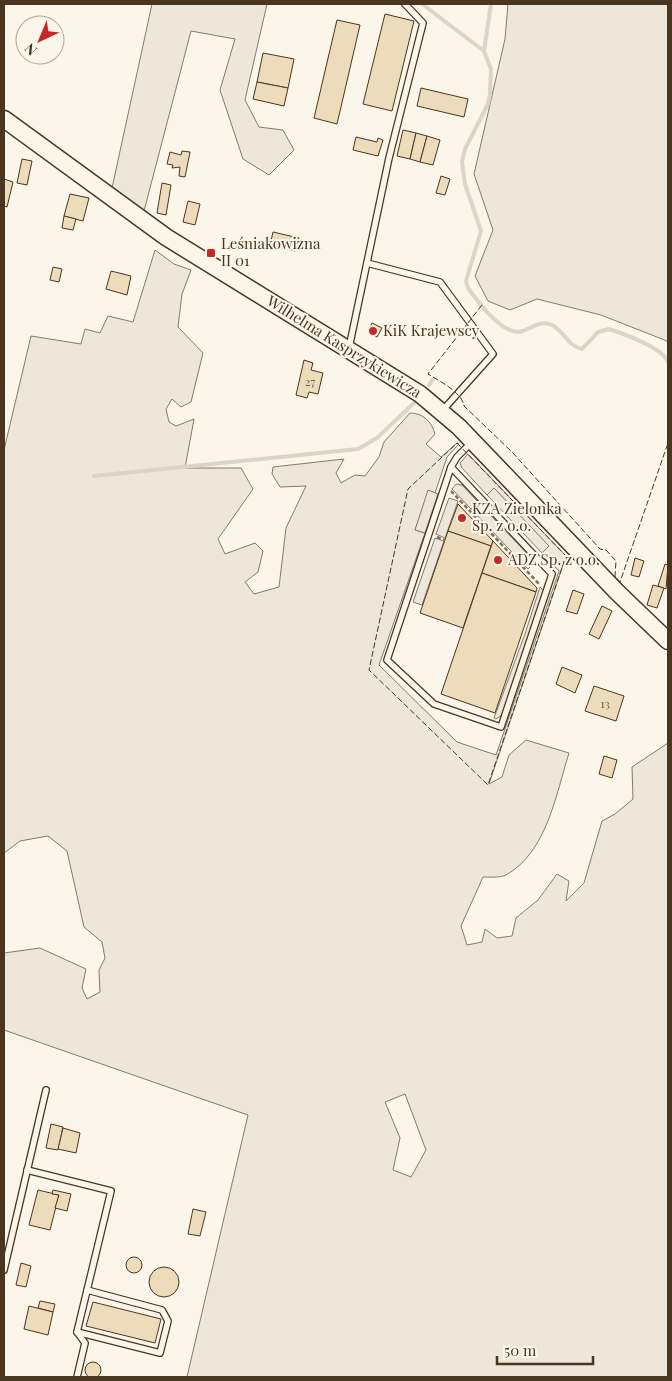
<svg xmlns="http://www.w3.org/2000/svg" width="672" height="1381" font-family="'Playfair Display',serif">
  <style>
    .green { fill: #ede6d9; stroke: #887966; fill-rule: evenodd }
    .parking { fill: #ede7d9; stroke: #887966 }
    .lines { fill: none; stroke-linecap: round; stroke-linejoin: round }
    .stream { stroke: #dcd4c6; stroke-width: 4 }
    .building { fill: #ecdcbc; stroke: #4a3520 }
    .lane-casing { stroke: #4a3520; stroke-width: 8 }
    .secondary-casing { stroke: #4a3520; stroke-width: 19 }
    .path { stroke: #7f6f5c; stroke-width: 2.5; stroke-dasharray: 4 2.5; stroke-linecap: butt }
    .lane { stroke: #fbf6e9; stroke-width: 5.5 }
    .secondary { stroke: #fbf6e9; stroke-width: 16 }
    .fence { stroke: #4a3520; stroke-width: 1; stroke-dasharray: 6 2.5; stroke-linecap: butt }
    .poi-dot { fill: #c62828; stroke: #fbf6e9; stroke-width: 2 }
    .labels { text-anchor: middle; stroke-width: 4; stroke-linejoin: round; paint-order: stroke }
    .number-label { font-size: 12px; fill: #725f47 }
    .poi-label { font-size: 15px; fill: #4a3520; stroke: #fbf6e9; text-anchor: start }
    .street-label { font-size: 15px; fill: #4a3520; stroke: #fbf6e9 }
  </style>
  <rect width="100%" height="100%" fill="#fbf6e9"/>
  <g class="green">
    <path d="M152,4H267L245,100L259,127L283,130L294,150L269,175L243,159L220,90L235,39L191,31L144,211L112,188Z"/>
    <path d="M508,4H668V345L667,341L601,315L537,299L510,310L488,301L475,276L493,230L474,174L505,39Z"/>
    <path d="M155,250L174,264L191,270L182,294L178,327L203,353L191,402L181,407L172,399L166,409L169,422L176,426L194,419L185,468H241L253,489L218,539L225,554L255,543L263,551L258,572L245,582L254,594L279,587L286,528L306,486L280,487L272,474L273,467L344,459L336,473L341,483L355,475L365,476L379,457L384,442L410,413C423,413 432,422 435,434L426,444L441,457L457,443L459,444L447,457L435,493L429,491L415,530L425,533L379,665L457,742L496,755L559,571L542,553L548,546L494,488L487,495L462,468L460,463L468,454L566,556L489,784L502,777L509,755L526,740L569,753C556,794 547,852 506,875C500,878 489,877 483,877L461,926L467,945L482,942L485,929L497,938L512,936L516,918L538,900L557,874L569,881L566,901L584,883L602,821L615,814L633,799L632,767L668,743V1377H187L248,1115L4,1030V953L40,948L86,969L82,988L87,999L100,992L99,970L105,958L102,942L84,927L67,851L48,836L20,841L4,853V450L31,336L81,344L85,329L100,333L108,316L133,322ZM405,1094L426,1150L411,1177L393,1170L400,1138L385,1102Z"/>
    <path d="M456,484L462,485L478,502L471,509L452,489Z"/>
    <path d="M540,587L544,591L502,715L496,719L494,718L525,634Z"/>
  </g>
  <g class="parking">
    <path d="M494,488L549,546L542,553L487,495Z"/>
    <path d="M428,490L438,494L425,533L415,530Z"/>
    <path d="M449,498L458,501L445,538L436,534Z"/>
    <path d="M478,502L535,562L528,569L471,509Z"/>
    <path d="M435,538L444,541L422,605L413,602Z"/>
  </g>
  <g class="lines">
    <g class="stream">
      <path d="M422,4L484,51L491,69L490,94L488,104L465,149L462,162L465,184L481,231L466,281L468,288C478,302 504,338 523,331C533,327 541,320 552,325C564,331 569,347 582,349L598,332L609,329C624,334 662,347 668,362"/>
      <path d="M484,51L491,4"/>
      <path d="M429,385L433,379"/>
      <path d="M94,476L358,449L377,438L416,401"/>
    </g>
  </g>
  <g class="building">
    <path d="M385,14L414,21L392,111L363,104Z"/>
    <path d="M337,20L360,25L337,124L314,118Z"/>
    <path d="M263,53L294,59L288,88L257,82Z"/>
    <path d="M257,82L288,88L284,106L253,99Z"/>
    <path d="M421,88L468,99L464,117L417,106Z"/>
    <path d="M403,130L416,133L410,159L397,156Z"/>
    <path d="M416,133L427,136L420,162L410,159Z"/>
    <path d="M427,136L440,140L433,165L420,162Z"/>
    <path d="M356,137L377,142L378,138L383,140L378,156L353,150Z"/>
    <path d="M182,151L190,152L185,177L179,176L180,167L172,168L173,165L167,164L170,152L181,155Z"/>
    <path d="M22,159L32,161L27,185L17,183Z"/>
    <path d="M441,176L450,179L445,195L436,193Z"/>
    <path d="M4,179L13,182L7,207L4,206Z"/>
    <path d="M162,183L171,185L166,215L157,213Z"/>
    <path d="M70,194L89,198L83,221L64,216Z"/>
    <path d="M188,201L200,204L195,225L183,222Z"/>
    <path d="M64,216L76,219L73,230L62,228Z"/>
    <path d="M273,232L299,238L295,251L270,245Z"/>
    <path d="M53,267L62,269L59,282L50,280Z"/>
    <path d="M111,271L131,276L127,295L106,289Z"/>
    <path d="M372,323L382,328L377,337L368,332Z"/>
    <path d="M304,360L313,363L311,370L323,373L318,394L309,392L307,398L296,395Z"/>
    <path d="M458,504L493,541L491,546L448,531Z"/>
    <path d="M448,531L491,546L463,628L420,613Z"/>
    <path d="M493,541L537,588L536,592L482,573Z"/>
    <path d="M635,558L644,561L639,577L631,575Z"/>
    <path d="M665,564L668,565L666,589L658,586Z"/>
    <path d="M482,573L536,592L495,713L441,694Z"/>
    <path d="M653,585L664,588L657,608L647,605Z"/>
    <path d="M573,590L584,594L577,614L566,611Z"/>
    <path d="M602,606L612,611L599,639L589,634Z"/>
    <path d="M562,667L582,675L575,693L556,684Z"/>
    <path d="M594,686L624,696L616,721L585,711Z"/>
    <path d="M604,756L617,760L612,778L599,774Z"/>
    <path d="M51,1124L63,1127L58,1150L46,1148Z"/>
    <path d="M63,1128L80,1133L76,1153L58,1149Z"/>
    <path d="M38,1190L59,1195L50,1230L29,1225Z"/>
    <path d="M53,1190L71,1194L67,1211L55,1208L59,1195L52,1194Z"/>
    <path d="M193,1209L206,1212L200,1236L188,1234Z"/>
    <circle cx="134" cy="1265" r="8"/>
    <path d="M21,1263L31,1266L26,1287L16,1285Z"/>
    <circle cx="164" cy="1282" r="15"/>
    <path d="M40,1301L55,1304L53,1312L38,1308Z"/>
    <path d="M93,1302L161,1319L155,1343L86,1326Z"/>
    <path d="M29,1306L53,1312L48,1335L24,1329Z"/>
    <circle cx="93" cy="1370" r="8"/>
  </g>
  <g class="lines">
    <defs>
      <g id="lane">
        <path d="M367,263L440,282L493,354L442,411"/>
        <path d="M349,348L389,158L423,23L405,4"/>
        <path d="M451,467L552,574L501,727L434,704L387,660Z"/>
        <path d="M451,467L457,457L472,442"/>
        <path d="M27,1170L111,1191L77,1332L85,1343L77,1377"/>
        <path d="M4,1270L46,1090"/>
        <path d="M77,1332L160,1353L168,1321L162,1310L87,1290"/>
      </g>
      <path id="secondary" d="M4,119L166,237L420,394L459,427L617,592L668,641"/>
    </defs>
    <use href="#lane" class="lane-casing"/>
    <use href="#secondary" class="secondary-casing"/>
    <g class="path">
      <path d="M451,491L540,585"/>
      <path d="M437,537L445,540"/>
    </g>
    <use href="#lane" class="lane"/>
    <use href="#secondary" class="secondary"/>
    <g class="fence">
      <path d="M482,305L428,374C439,381 462,392 464,406L512,452L600,549L606,550L616,561L615,576L620,582L668,443"/>
      <path d="M457,443L566,556L488,785L369,670L408,489Z"/>
    </g>
  </g>
  <g class="poi-dot">
    <rect x="206" y="248" width="10" height="10" rx="2.5"/>
    <circle cx="373" cy="331" r="5"/>
    <circle cx="462" cy="518" r="5"/>
    <circle cx="498" cy="560" r="5"/>
  </g>
  <g class="labels">
    <g class="number-label">
      <text x="310" y="386">27</text>
      <text x="605" y="708">13</text>
    </g>
    <g class="poi-label">
      <text x="221" y="249">Leśniakowizna<tspan x="221" dy="17">II 01</tspan></text>
      <text x="383" y="336">KiK Krajewscy</text>
      <text x="472" y="514">KZA Zielonka<tspan x="472" dy="17">Sp. z o.o.</tspan></text>
      <text x="508" y="565">ADZ Sp. z o.o.</text>
    </g>
    <g class="street-label">
      <text transform="translate(344 347) rotate(32)" y="5">Wilhelma Kasprzykiewicza</text>
    </g>
  </g>
  <rect width="672" height="1381" fill="none" stroke="#4a3520" stroke-width="10"/>
  <g transform="translate(40 40) rotate(224)"><circle r="24" fill="#fbf6e9" stroke="#b4a999"/>
  <path d="M0-4L9 19L0 12L-9 19Z" fill="#c62828"/>
  <text y="-8" font-size="14" font-weight="bold" text-anchor="middle" fill="#4a3520">N</text>
  </g>
  <path d="M497 1356v8h96v-8" fill="none" stroke="#4a3520" stroke-width="2.5"/>
  <text x="504" y="1356" font-size="15" fill="#4a3520" stroke="#fbf6e9" stroke-width="4" paint-order="stroke">50 m</text>
</svg>
